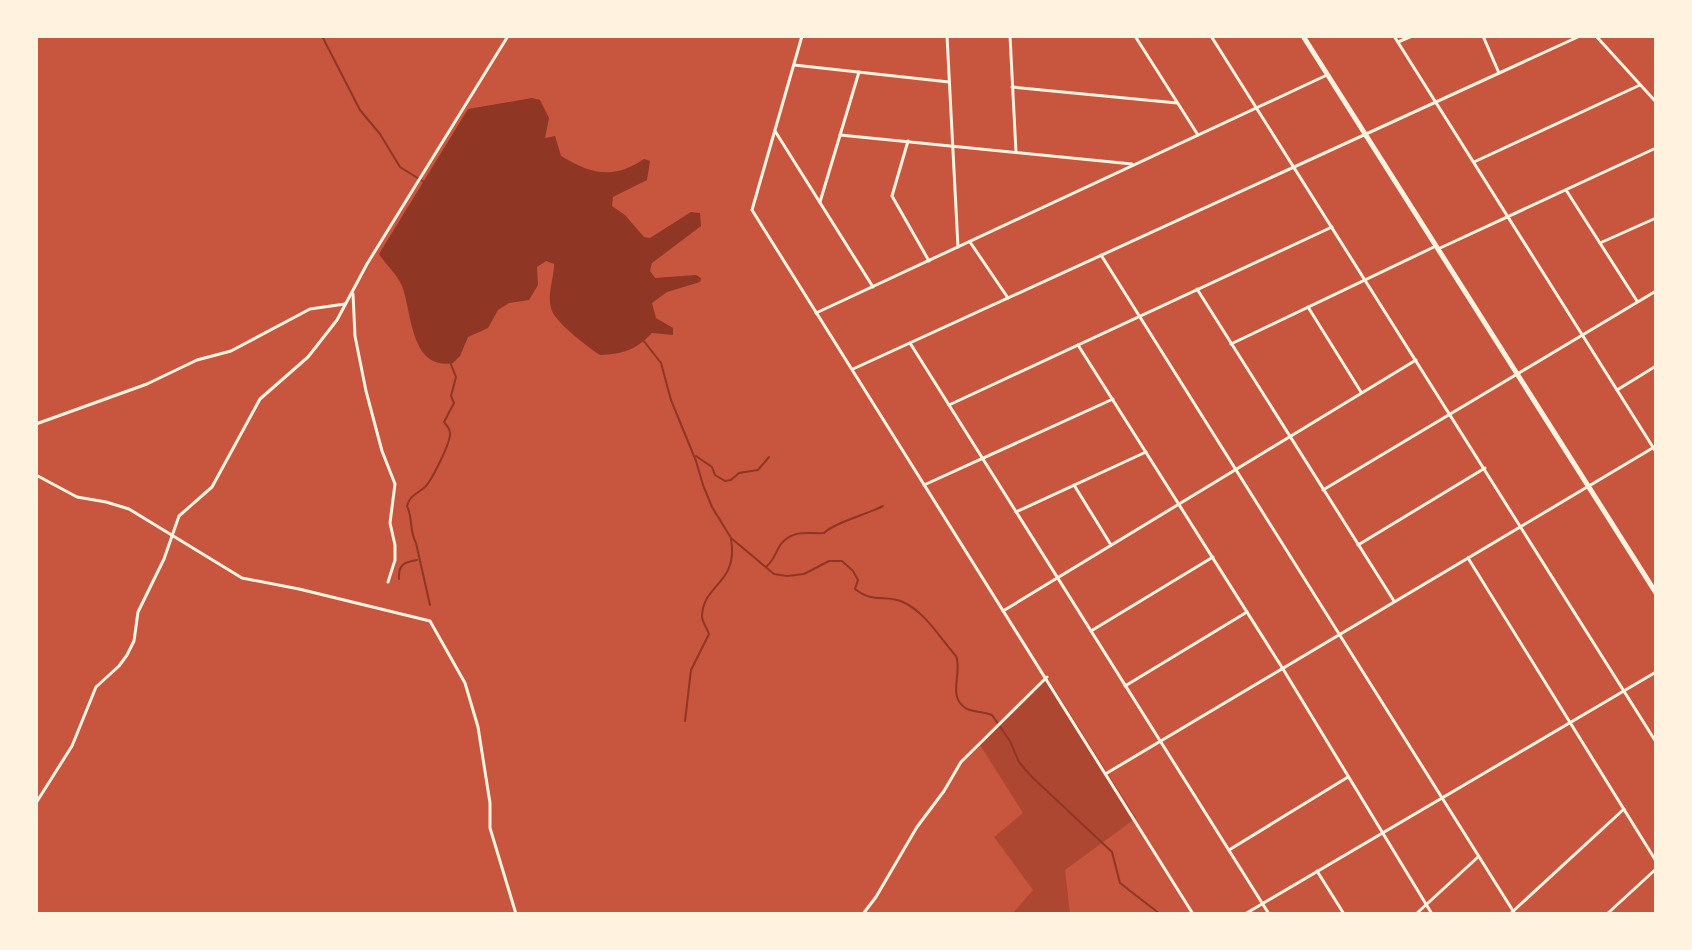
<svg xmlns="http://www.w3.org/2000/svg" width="1692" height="950" font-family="'DM Sans',sans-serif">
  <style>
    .green { fill: #ae4732 }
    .water { fill: #8f3625 }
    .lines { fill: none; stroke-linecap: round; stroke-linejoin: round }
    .stream { stroke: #8f3625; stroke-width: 2 }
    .minor { stroke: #fff3e0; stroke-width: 3 }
    .trunk { stroke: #fff3e0; stroke-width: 5 }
  </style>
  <rect width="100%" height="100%" fill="#c8553d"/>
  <path class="green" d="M1047,677L1136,818L1065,870L1070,914H1012L1033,890L994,837L1023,813L980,745Z"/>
  <path class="water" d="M532,98L540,100L549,118L545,138L555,136L561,156C591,174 613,180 644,159L650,161L647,180L613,197L612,206L625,215L644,237L650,238L691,212L700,213L701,226L652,263L650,271L655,278L696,275L701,278L700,282L667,292L652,303L656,318L673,328V335L652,333C636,350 623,354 600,355C589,348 553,321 551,308C547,294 554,279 554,264L546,261L537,267L538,285L529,300L509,303L498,310L488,328L468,337L460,356L453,363C410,371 412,311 402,286C397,274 386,265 379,254L468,109Z"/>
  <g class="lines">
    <g class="stream">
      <path d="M322,36L360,110L380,134L400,167L424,182"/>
      <path d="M643,340L661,363L671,400L696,461L703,485L712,507L731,538L774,574L787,576L804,574L829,561H842L853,571L858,580L855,589C874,604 885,594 903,602C925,612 940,638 956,656C963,673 946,697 967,709C974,712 985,712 992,715L1010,741L1019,762L1032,777L1112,852L1120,883L1160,914"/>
      <path d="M696,456L712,467L715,475L725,481L731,480L739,473L758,470L769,457"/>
      <path d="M767,566C774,560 776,551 781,544C793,529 808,534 824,533C833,523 868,514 883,506"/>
      <path d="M399,579C398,565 404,562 417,560"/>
      <path d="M430,605L416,543C409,530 413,518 407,506C410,495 417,494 425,487C432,480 451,442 450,433C450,428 447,426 444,422L454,403L451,396L456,377L450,362"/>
      <path d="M685,721L691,670L709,634C707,628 702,622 702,616C703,584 739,583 731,539"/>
    </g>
    <g class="minor">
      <path d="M802,36L752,210L1193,914"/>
      <path d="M947,36L958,247"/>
      <path d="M1010,36L1016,152"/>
      <path d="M1135,36L1198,135"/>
      <path d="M1178,36H1189"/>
      <path d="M1211,36L1656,742"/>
      <path d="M1394,36L1656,452"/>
      <path d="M1483,36L1499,73"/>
      <path d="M1596,36L1656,102"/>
      <path d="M1398,42L1412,36"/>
      <path d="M794,65L949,82"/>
      <path d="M1012,87L1177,103"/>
      <path d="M775,131L873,287"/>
      <path d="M840,135L1132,164"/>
      <path d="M908,141L892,196L929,261"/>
      <path d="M1474,162L1640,85"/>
      <path d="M1566,190L1637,301"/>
      <path d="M820,202L859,72"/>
      <path d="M970,242L1008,298"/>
      <path d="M1600,243L1656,218"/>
      <path d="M1438,249L1656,148"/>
      <path d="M1101,255L1515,914"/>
      <path d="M1197,289L1394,601"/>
      <path d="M353,294L355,336L366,391L382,451L395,484L390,523L395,545V560L388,582"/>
      <path d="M1308,307L1361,392"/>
      <path d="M816,313L1327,75"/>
      <path d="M910,343L1269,914"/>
      <path d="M1231,344L1436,246"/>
      <path d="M1078,345L1283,669L1432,914"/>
      <path d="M853,369L1580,36"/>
      <path d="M1617,390L1656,366"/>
      <path d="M949,405L1332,227"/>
      <path d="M36,424L147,384L197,360L231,351L310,309L345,304"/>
      <path d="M36,475L77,497L106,502L129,509L242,578L299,589L430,621L465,683L478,727L490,803V828L516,914"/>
      <path d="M924,485L1113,399"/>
      <path d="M1074,485L1111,545"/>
      <path d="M1323,490L1656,291"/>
      <path d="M1016,512L1146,452"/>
      <path d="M1358,545L1485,468"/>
      <path d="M1468,558L1656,861"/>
      <path d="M1003,611L1416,360"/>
      <path d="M1091,631L1213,557"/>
      <path d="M1125,686L1247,612"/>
      <path d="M1107,773L1656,446"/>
      <path d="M36,803L72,746L96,687L119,666L127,655L134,641L138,612L164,559L179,516L212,487L260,399L308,357L337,320L367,264L508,36"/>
      <path d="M1229,850L1348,777"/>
      <path d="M1317,871L1344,914"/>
      <path d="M863,914L876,897L917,827L944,791L961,762L1047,677"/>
      <path d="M1245,914L1656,672"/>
      <path d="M1416,914L1478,857"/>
      <path d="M1510,914L1624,809"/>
      <path d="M1607,914L1656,869"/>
    </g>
    <path class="trunk" d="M1303,36L1656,593"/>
  </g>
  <rect width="1692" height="950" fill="none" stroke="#fff3e0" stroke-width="76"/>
</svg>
